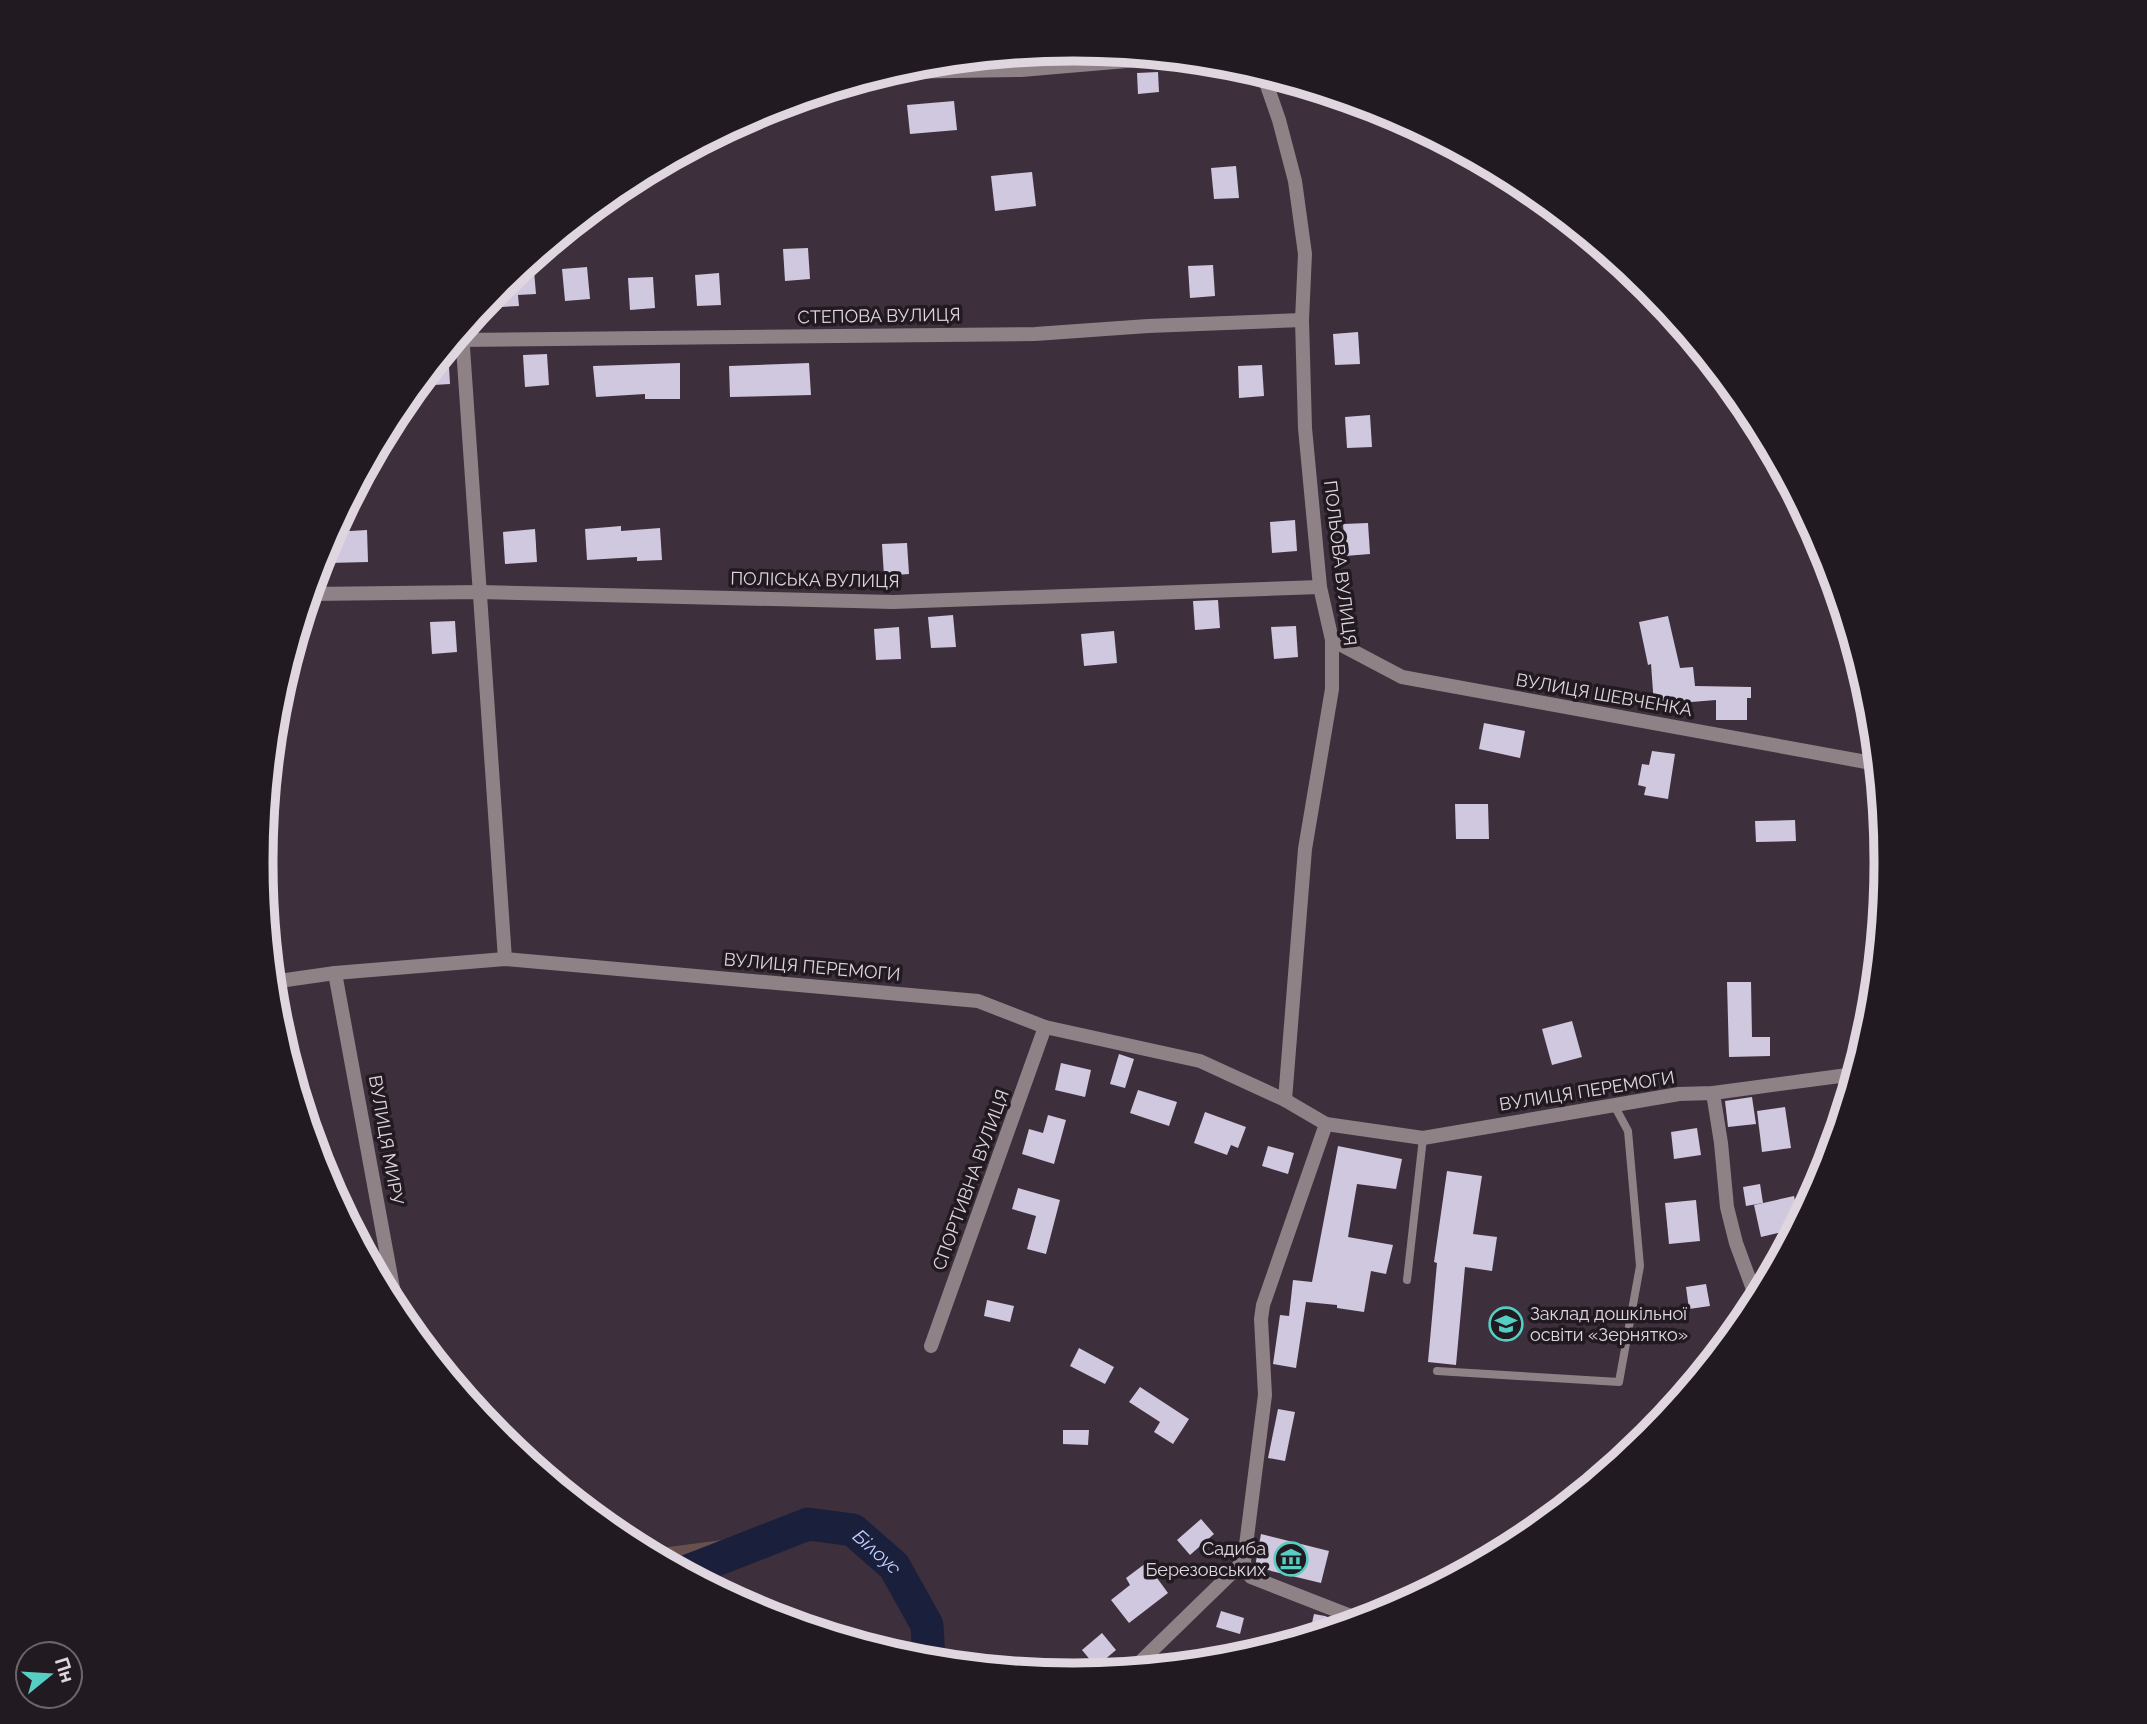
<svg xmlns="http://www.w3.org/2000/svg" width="2147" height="1724" font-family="Raleway,sans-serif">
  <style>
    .green { fill: #67504d }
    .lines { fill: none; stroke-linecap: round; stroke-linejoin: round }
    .river { stroke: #1a203b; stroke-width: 33 }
    .building { fill: #cfc8de }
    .service { stroke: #8e8286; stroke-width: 8 }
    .minor { stroke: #8e8286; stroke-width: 14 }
    .labels { text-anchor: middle; stroke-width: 7; stroke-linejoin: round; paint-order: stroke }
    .street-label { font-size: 18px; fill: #e0d6df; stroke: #211a20 }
    .poi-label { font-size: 18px; fill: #e0d6df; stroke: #211a20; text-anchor: start }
    .water-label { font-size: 19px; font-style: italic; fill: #c2cffd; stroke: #211a20 }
    .rim { fill: none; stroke: #e0d6df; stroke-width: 9 }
  </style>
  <rect width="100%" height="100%" fill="#3e2f3c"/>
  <path class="green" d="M730,1539L665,1561L645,1550Z"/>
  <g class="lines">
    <path class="river" id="s1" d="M685,1572L808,1524L853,1530L894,1566L927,1625L929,1661"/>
  </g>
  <g class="building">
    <path d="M1158,72L1159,92L1138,94L1137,73Z"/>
    <path d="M954,101L957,130L910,134L907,105Z"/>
    <path d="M1236,166L1239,198L1214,199L1211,168Z"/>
    <path d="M1032,172L1036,206L995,211L991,176Z"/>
    <path d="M808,248L810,279L785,281L783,249Z"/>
    <path d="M533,259L536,294L518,295L519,306L501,307L500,286Z"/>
    <path d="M1213,265L1215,296L1190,298L1188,266Z"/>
    <path d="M587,267L590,299L565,301L562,269Z"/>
    <path d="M719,273L721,305L697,306L695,275Z"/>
    <path d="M653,277L655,308L630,310L628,278Z"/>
    <path d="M1358,332L1360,364L1335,365L1333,334Z"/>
    <path d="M448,349L450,384L418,386L435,365Z"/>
    <path d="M547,354L549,385L525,387L523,355Z"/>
    <path d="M680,363V399H645V394L596,397L593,366Z"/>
    <path d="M809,363L811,395L730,397L729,366Z"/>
    <path d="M1262,365L1264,396L1239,398L1238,366Z"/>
    <path d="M1370,415L1372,447L1347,448L1345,417Z"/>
    <path d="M1295,520L1297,551L1272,553L1270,522Z"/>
    <path d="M1368,523L1370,554L1345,556L1343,524Z"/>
    <path d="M621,526V531L660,528L662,560L637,561V557L587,560L585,529Z"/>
    <path d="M535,529L537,562L505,564L503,532Z"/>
    <path d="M367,530L368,562L329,563L328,539L333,532Z"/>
    <path d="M907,543L909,574L884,576L882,544Z"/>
    <path d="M1218,600L1220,628L1195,630L1193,601Z"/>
    <path d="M953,615L956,647L931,648L928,617Z"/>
    <path d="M1668,616L1680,668L1693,667L1695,686L1751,687V698H1747V720H1716V700L1654,705L1651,664L1648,665L1639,622Z"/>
    <path d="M455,621L457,652L432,654L430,622Z"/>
    <path d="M1296,626L1298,657L1274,659L1271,627Z"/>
    <path d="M899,627L901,659L876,660L874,629Z"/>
    <path d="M1114,631L1117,663L1084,666L1081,634Z"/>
    <path d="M1484,723L1525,731L1520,758L1479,749Z"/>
    <path d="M1652,751L1675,754L1668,799L1644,795L1646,787L1638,785L1642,764L1649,765Z"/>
    <path d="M1455,804H1488L1489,839H1456Z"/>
    <path d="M1795,820L1796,841L1756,842L1755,821Z"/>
    <path d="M1727,982H1751L1752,1037H1770V1056L1729,1057Z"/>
    <path d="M1572,1021L1582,1057L1552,1065L1542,1029Z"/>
    <path d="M1119,1054L1134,1059L1125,1088L1110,1084Z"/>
    <path d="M1061,1063L1091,1070L1085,1097L1055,1090Z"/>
    <path d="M1138,1090L1177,1102L1169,1126L1130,1113Z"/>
    <path d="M1752,1097L1756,1124L1728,1127L1725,1101Z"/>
    <path d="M1785,1107L1791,1148L1762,1152L1757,1111Z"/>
    <path d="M1205,1112L1246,1127L1238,1148L1231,1145L1227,1155L1194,1143Z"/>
    <path d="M1048,1115L1066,1120L1054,1164L1022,1154L1029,1129L1043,1133Z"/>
    <path d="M1697,1128L1701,1155L1674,1159L1671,1132Z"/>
    <path d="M1268,1146L1294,1153L1288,1174L1262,1166Z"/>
    <path d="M1338,1146L1402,1159L1396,1189L1357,1184L1348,1237L1393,1245L1386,1274L1371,1271L1364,1312L1337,1308V1305L1306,1302L1296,1368L1273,1364L1280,1315L1289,1316L1293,1280L1312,1282Z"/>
    <path d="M1447,1171L1482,1176L1473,1234L1497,1237L1492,1271L1465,1267L1456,1365L1428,1362L1437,1263L1434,1262Z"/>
    <path d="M1760,1184L1763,1203L1746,1206L1743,1187Z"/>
    <path d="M1018,1188L1060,1200L1046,1254L1027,1249L1036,1216L1012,1209Z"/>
    <path d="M1794,1196L1799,1220L1795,1229L1761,1237L1754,1205Z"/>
    <path d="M1696,1200L1700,1241L1669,1244L1665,1203Z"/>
    <path d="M1706,1284L1710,1306L1689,1309L1686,1287Z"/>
    <path d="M987,1300L1014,1306L1010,1322L984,1316Z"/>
    <path d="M1079,1348L1114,1367L1105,1384L1070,1366Z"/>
    <path d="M1140,1387L1189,1419L1173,1444L1154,1432L1160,1422L1129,1402Z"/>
    <path d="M1278,1409L1295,1412L1285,1461L1268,1458Z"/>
    <path d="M1063,1430H1089L1088,1445L1063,1444Z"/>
    <path d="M1201,1519L1214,1534L1190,1555L1177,1540Z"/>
    <path d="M1261,1534L1329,1551L1321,1583L1255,1567Z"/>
    <path d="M1146,1563L1168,1593L1129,1623L1111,1600L1130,1585L1126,1578Z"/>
    <path d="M1221,1611L1244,1618L1240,1634L1216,1627Z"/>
    <path d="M1314,1614L1325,1616L1347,1625L1309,1636Z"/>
    <path d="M1102,1633L1116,1650L1096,1667L1082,1650Z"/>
  </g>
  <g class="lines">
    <g class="service">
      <path d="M1407,1280L1423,1138"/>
      <path d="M1437,1371L1619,1382L1640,1266L1628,1131L1614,1105"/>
    </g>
    <g class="minor">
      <path d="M889,72L1021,70L1162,58"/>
      <path d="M1263,74L1279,120L1295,181L1305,254L1302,320L1305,428L1320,587L1332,640V689L1305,849L1285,1100"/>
      <path d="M462,333L505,959"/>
      <path d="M455,340L1035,334L1148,326L1302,320"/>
      <path d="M309,594L480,592L893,602L1320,587"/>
      <path d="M1332,640L1402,677L1877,764"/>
      <path d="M335,973L398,1315"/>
      <path d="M272,982L335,973L505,959L978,1001L1045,1027L1200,1061L1285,1100L1326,1124L1423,1138L1679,1094L1713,1093L1855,1074"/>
      <path d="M1713,1093L1721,1143L1727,1207L1736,1243L1757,1300"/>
      <path d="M931,1346L1045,1027"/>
      <path d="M1244,1561L1265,1395L1261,1319L1263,1305L1326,1124"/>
      <path d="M1133,1669L1244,1561L1245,1570L1251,1577L1361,1620"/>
    </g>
  </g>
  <defs>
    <symbol id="school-ring" viewBox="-11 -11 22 22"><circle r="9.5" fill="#211a20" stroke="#56cec3" stroke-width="1.5"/><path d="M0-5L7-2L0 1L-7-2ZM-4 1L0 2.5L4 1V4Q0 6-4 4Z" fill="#56cec3"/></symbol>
    <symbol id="museum-ring" viewBox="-11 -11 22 22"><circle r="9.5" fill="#211a20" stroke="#56cec3" stroke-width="1.5"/><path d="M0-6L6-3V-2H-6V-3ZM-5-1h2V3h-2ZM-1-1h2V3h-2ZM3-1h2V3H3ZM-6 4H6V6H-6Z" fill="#56cec3"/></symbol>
  </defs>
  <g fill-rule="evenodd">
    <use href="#school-ring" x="1487" y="1305" width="38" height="38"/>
    <use href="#museum-ring" x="1272" y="1540" width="38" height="38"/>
  </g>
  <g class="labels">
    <g class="street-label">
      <text transform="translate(879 316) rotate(-1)" y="6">СТЕПОВА ВУЛИЦЯ</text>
      <text transform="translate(1340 563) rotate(83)" y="6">ПОЛЬОВА ВУЛИЦЯ</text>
      <text transform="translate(815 580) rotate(1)" y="6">ПОЛІСЬКА ВУЛИЦЯ</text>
      <text transform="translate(1604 695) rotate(10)" y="6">ВУЛИЦЯ ШЕВЧЕНКА</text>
      <text transform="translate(812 967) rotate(5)" y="6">ВУЛИЦЯ ПЕРЕМОГИ</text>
      <text transform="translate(1587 1091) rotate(-9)" y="6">ВУЛИЦЯ ПЕРЕМОГИ</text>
      <text transform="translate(386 1140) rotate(80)" y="6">ВУЛИЦЯ МИРУ</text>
      <text transform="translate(971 1180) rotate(-70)" y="6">СПОРТИВНА ВУЛИЦЯ</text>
    </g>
    <g class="poi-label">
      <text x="1530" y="1320">Заклад дошкільної<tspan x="1530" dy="21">освіти «Зернятко»</tspan></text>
      <text x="1266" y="1555" text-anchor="end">Садиба<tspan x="1266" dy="21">Березовських</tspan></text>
    </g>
    <g class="water-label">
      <text dy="7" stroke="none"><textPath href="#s1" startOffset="210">Білоус</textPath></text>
    </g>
  </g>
  <path d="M0 0H2147V1724H0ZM1073 61H1074A800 800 0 0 1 1874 861V863A800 800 0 0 1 1074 1663H1073A800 800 0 0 1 273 863V861A800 800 0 0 1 1073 61Z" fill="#211a20" fill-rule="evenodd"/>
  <path class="rim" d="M1073 61H1074A800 800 0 0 1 1874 861V863A800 800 0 0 1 1074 1663H1073A800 800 0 0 1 273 863V861A800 800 0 0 1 1073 61Z"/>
  <g transform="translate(49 1675) rotate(72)"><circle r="33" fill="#211a20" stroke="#6d656c" stroke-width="2"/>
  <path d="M0-5L12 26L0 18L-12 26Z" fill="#56cec3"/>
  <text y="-10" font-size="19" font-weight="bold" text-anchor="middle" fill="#e0d6df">Пн</text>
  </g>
</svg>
